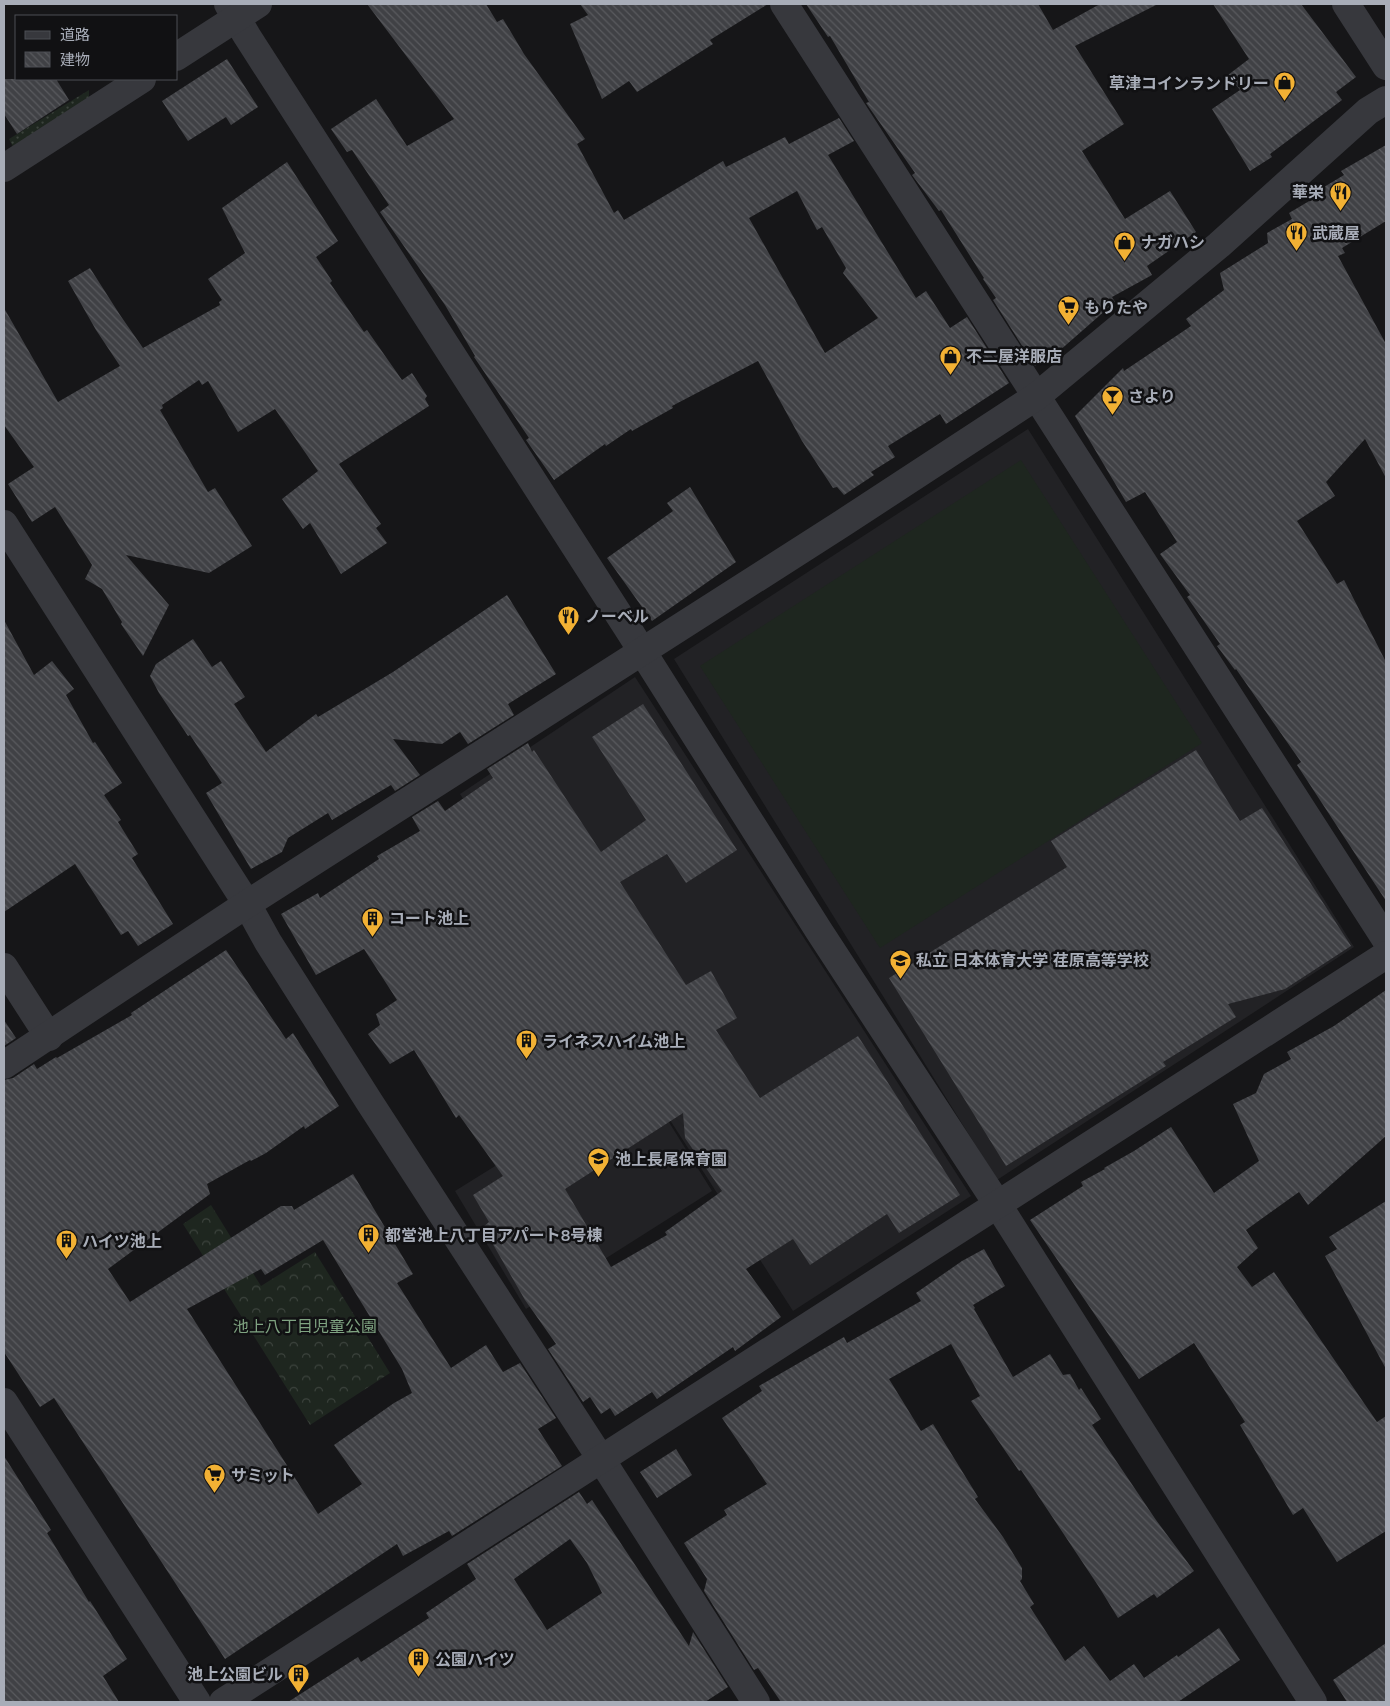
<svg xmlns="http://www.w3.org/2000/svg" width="1390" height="1706" font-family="'Nunito Sans','Noto Sans JP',sans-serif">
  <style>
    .built { fill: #222225 }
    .grass { fill: url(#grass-dots) }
    .forest { fill: url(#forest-crowns) }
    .pitch { fill: #1e261f }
    .building { fill: url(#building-back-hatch); fill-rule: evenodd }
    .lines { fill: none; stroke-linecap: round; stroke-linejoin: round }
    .street { stroke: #37383d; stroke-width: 28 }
    .labels { text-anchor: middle; stroke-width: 5; stroke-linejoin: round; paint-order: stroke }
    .poi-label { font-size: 16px; font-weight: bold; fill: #a8adb8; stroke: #111113; text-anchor: start }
    .park-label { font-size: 16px; fill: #7fa381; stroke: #111113 }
  </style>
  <defs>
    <pattern id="grass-dots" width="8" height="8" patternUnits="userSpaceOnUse" patternTransform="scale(1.25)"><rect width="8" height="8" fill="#1e261f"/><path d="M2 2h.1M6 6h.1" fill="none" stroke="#3c433d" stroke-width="1.8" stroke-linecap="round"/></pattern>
    <pattern id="forest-crowns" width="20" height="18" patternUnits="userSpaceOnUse" patternTransform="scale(1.25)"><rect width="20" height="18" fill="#1e261f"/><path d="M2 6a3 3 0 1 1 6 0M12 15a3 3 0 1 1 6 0" fill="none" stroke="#3c433d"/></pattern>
    <pattern id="building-back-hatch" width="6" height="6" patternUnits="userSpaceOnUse" patternTransform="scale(1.25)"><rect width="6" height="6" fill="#404145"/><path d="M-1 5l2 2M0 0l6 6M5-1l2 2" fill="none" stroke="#595a5e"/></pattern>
  </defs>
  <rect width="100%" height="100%" fill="#161618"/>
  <g class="built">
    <path d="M1028,429L1354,947L997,1180L674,659Z"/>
    <path d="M635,677L971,1196L793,1311L460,794Z"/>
    <path d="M640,1076L712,1191L526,1309L455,1191Z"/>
  </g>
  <path class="grass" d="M89,90V99L13,147L9,139Z"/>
  <path class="forest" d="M211,1205L261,1286L315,1252L390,1373L310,1425L183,1224Z"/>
  <path class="pitch" d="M1021,460L1202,743L880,948L700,666Z"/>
  <g class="building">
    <path d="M367,4H486L497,22L503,19L524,54L585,139L577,144L614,213L618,210L624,220L723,161L726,167L785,137L789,144L839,118L854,141L828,155L916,298L926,291L950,328L967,317L1009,383L946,424L940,414L888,446L895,457L871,472L874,475L844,495L837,487L833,488L802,441L758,361L672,406L673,408L632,431L631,429L606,446L605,444L554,480L526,440L529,438L474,357L475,356L445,305L380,212L389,205L352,150L347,152L331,129L376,99L407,146L454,119ZM797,191L817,230L822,227L846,268L843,273L878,318L825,353L749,218Z"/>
    <path d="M580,4H768L710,40L713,44L637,92L629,81L602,99L570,24L588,15Z"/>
    <path d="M806,4H1038L1053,30L1100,4H1158L1075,46L1124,124L1082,151L1125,219L1170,191L1196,232L1147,266L1152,275L1112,297L1115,302L1050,359H1046L1035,366L993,300L996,298L983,279L984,278L941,210L939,211L912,175L915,173L866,103L869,102L830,36L828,37Z"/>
    <path d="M1213,4H1301L1356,77L1336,92L1342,100L1270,154L1272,157L1250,171L1212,109L1240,90L1228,75L1249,59Z"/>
    <path d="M227,59L258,107L231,125L226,117L188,141L162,101Z"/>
    <path d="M4,79H56L69,100L17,134L4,114Z"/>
    <path d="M1386,145V221L1342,248L1345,253L1338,256L1386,344V478L1365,439L1326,482L1335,496L1297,521L1337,584L1344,580L1386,662V901L1297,765L1301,762L1236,669L1235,670L1217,646L1220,644L1187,597L1190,595L1160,554L1177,542L1145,492L1126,502L1075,416L1123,368L1124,371L1191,326L1186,319L1224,290L1220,273L1268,243L1267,233L1292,219L1289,213L1316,197L1314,193L1344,175L1341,171Z"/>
    <path d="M287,162L338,241L316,257L332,281L330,283L364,332L367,330L402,380L412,373L427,396L425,399L429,406L339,464L381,524L376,528L387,543L341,574L310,523L303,529L282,499L318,471L275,409L238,432L208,381L202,385L199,380L162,405L163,408L160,410L208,492L215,488L252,546L209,573L126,555L169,605L143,656L121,624L122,622L102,589L85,579L92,565L55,507L32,522L8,484L34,467L4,425V308L58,402L120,366L96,330L68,281L90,268L120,315L143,348L220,305L219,302L222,300L208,279L245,253L222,208Z"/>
    <path d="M690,487L736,562L652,621L607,558L673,511L667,503Z"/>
    <path d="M507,595L556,674L508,704L514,715L468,744L460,732L442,744L393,739L420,775L395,791L391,785L332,820L328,813L288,838L282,852L251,869L206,793L222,783L190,735L188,736L159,693L150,676L156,664L193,639L212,667L221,661L245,697L234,704L266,752L316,714L318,717L393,672Z"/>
    <path d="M4,620L34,675L52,661L74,689L66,695L93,743L95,742L122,783L104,795L121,820L118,822L138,854L132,858L173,924L138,946L128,931L121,935L75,864L4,912Z"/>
    <path d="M643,704L737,850L686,883L667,854L620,882L686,985L711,971L737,1018L716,1030L760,1098L858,1036L960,1195L899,1233L887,1214L810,1265L793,1239L746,1269L781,1317L735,1351L733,1347L657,1399L652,1392L615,1416L610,1408L601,1414L590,1397L583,1402L548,1349L556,1344L525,1300L483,1227L489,1222L473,1195L503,1176L459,1115L456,1118L414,1050L390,1064L368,1034L380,1025L376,1014L397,1000L364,949L316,975L281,914L318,893L320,898L379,859L377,856L420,831L412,817L438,801L445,811L493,778L487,769L528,743L532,752L534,750L601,852L646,820L592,737ZM683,1113L685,1138L722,1191L665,1232L667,1235L611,1267L565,1189Z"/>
    <path d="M1196,750L1240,821L1262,808L1351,946L1285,989L1228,1004L1236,1017L1163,1062L1166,1066L1006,1166L889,978L1067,867L1051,841Z"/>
    <path d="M226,950L286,1039L293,1033L339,1106L305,1129L304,1126L266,1153L251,1161L250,1160L207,1184L210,1194L108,1269L130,1302L281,1206H292L294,1210L353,1174L413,1274L397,1283L451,1368L486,1345L503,1372L520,1363L556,1418L538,1429L562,1466L452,1536L449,1531L403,1556L397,1544L225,1659L54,1398L40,1407L4,1352V1080L13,1078L34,1064L37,1069L56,1057L57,1058L132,1015L131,1013ZM323,1240L402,1369L412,1393L394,1403L334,1445L362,1484L318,1514L187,1309L261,1269L265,1275Z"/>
    <path d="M1386,990V1136L1308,1205L1299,1192L1246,1230L1258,1248L1237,1267L1252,1287L1274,1272L1377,1422L1386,1416V1531L1337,1562L1303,1508L1293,1515L1240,1425L1245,1422L1194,1343L1139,1379L1030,1220L1083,1186L1081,1182L1105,1169L1104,1168L1134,1151L1171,1127L1214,1193L1259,1161L1233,1104L1256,1093L1264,1074L1291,1059L1287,1052L1334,1026Z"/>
    <path d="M4,1020L16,1038L4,1046Z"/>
    <path d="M1386,1201V1369L1325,1256L1337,1249L1329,1237Z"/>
    <path d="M984,1249L1005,1286L973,1305L975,1308L974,1309L1013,1377L1050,1354L1063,1375L1070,1374L1079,1390L1081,1388L1101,1419L1092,1425L1156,1520L1194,1571L1157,1598L1154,1594L1118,1618L1099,1587L1021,1470L1019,1471L971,1401L980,1396L951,1344L889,1379L921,1431L933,1424L978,1497L975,1499L1003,1537L1022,1568V1579L1020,1581L1034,1604L1030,1607L1065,1661L1084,1646L1110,1681L1134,1664L1144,1678L1177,1655L1178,1657L1219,1628L1240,1660L1178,1702H781L758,1668L754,1670L704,1591L707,1579L684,1543L727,1515L724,1510L767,1484L722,1418L762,1391L759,1386L844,1337L847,1343L921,1301L916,1293L962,1261Z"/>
    <path d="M676,1449L692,1475L657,1498L640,1472Z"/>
    <path d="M4,1456L51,1530L47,1533L89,1602L90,1601L127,1659L103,1676L119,1702H4Z"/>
    <path d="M579,1492L587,1504L592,1500L689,1646L693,1632L728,1687L705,1702H288L358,1657L361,1662L429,1618L426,1613L476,1579L467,1564ZM570,1539L587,1563L602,1593L547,1630L514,1579Z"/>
    <path d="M1386,1643V1702H1347L1333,1680Z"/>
  </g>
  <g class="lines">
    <g class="street">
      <path d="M228,4L247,36L630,632L819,931L998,1205L1313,1702"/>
      <path d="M784,4L1386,940"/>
      <path d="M1346,4L1386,66"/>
      <path d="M176,57L258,4"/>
      <path d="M4,168L142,79"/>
      <path d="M4,524L247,904L268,942L370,1103L601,1459L756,1702"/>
      <path d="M4,967L49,1037"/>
      <path d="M4,1065L247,904L843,523L1037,396L1219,245L1368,111L1386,100"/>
      <path d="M4,1402L197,1702"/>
      <path d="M223,1702L1386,955"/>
    </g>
  </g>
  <defs>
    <symbol id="shop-pin" viewBox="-11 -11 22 30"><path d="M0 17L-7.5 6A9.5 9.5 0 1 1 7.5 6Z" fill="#f2b134" stroke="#111113"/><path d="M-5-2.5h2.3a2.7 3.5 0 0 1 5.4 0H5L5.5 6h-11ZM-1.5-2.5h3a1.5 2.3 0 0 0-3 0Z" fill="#111"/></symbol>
    <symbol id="restaurant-pin" viewBox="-11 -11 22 30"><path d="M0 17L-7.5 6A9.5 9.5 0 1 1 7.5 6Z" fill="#f2b134" stroke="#111113"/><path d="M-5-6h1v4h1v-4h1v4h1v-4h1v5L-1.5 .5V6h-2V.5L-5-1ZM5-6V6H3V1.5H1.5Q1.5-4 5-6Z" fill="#111"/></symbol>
    <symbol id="supermarket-pin" viewBox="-11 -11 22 30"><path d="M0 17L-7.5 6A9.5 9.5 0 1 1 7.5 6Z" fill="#f2b134" stroke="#111113"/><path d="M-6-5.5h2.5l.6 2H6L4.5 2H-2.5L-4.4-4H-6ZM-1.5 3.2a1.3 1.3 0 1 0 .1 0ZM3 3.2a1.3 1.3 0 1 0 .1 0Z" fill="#111"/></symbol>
    <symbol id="bar-pin" viewBox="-11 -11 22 30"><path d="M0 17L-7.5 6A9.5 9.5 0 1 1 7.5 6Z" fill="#f2b134" stroke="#111113"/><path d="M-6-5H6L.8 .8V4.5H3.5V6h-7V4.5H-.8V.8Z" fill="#111"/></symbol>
    <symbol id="building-pin" viewBox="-11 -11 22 30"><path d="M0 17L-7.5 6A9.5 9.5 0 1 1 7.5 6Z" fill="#f2b134" stroke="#111113"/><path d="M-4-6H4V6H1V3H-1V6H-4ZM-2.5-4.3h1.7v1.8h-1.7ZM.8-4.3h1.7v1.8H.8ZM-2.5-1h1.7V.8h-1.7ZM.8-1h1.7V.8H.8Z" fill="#111"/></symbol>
    <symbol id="school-pin" viewBox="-11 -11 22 30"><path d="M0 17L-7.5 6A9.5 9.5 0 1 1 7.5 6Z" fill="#f2b134" stroke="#111113"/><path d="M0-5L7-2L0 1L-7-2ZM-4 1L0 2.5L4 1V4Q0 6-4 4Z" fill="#111"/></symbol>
  </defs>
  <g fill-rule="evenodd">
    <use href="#shop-pin" x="1272" y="70" width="25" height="34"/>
    <use href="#restaurant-pin" x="1328" y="180" width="25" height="34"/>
    <use href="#restaurant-pin" x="1284" y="220" width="25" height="34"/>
    <use href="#shop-pin" x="1112" y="230" width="25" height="34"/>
    <use href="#supermarket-pin" x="1056" y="294" width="25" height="34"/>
    <use href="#shop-pin" x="938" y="344" width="25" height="34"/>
    <use href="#bar-pin" x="1100" y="384" width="25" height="34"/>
    <use href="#restaurant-pin" x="556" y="604" width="25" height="34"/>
    <use href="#building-pin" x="360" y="906" width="25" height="34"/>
    <use href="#school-pin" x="888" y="948" width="25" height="34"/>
    <use href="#building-pin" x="514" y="1028" width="25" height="34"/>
    <use href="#school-pin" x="586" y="1146" width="25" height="34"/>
    <use href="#building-pin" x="356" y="1222" width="25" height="34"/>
    <use href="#building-pin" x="54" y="1228" width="25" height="34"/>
    <use href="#supermarket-pin" x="202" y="1462" width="25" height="34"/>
    <use href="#building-pin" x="406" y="1646" width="25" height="34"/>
    <use href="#building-pin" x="286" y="1662" width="25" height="34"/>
  </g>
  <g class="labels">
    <g class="poi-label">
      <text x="1269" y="89" text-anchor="end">草津コインランドリー</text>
      <text x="1324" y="198" text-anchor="end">華栄</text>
      <text x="1312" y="239">武蔵屋</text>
      <text x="1141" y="248">ナガハシ</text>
      <text x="1084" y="313">もりたや</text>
      <text x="966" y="362">不二屋洋服店</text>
      <text x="1128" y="402">さより</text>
      <text x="585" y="622">ノーベル</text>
      <text x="389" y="924">コート池上</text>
      <text x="916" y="966">私立 日本体育大学 荏原高等学校</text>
      <text x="542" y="1047">ライネスハイム池上</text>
      <text x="615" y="1165">池上長尾保育園</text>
      <text x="385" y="1241">都営池上八丁目アパート8号棟</text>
      <text x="82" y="1247">ハイツ池上</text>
      <text x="231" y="1481">サミット</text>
      <text x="435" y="1665">公園ハイツ</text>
      <text x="283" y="1680" text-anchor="end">池上公園ビル</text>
    </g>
    <g class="park-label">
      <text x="305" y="1332">池上八丁目児童公園</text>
    </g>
  </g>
  <rect width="1390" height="1706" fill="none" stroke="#a8adb8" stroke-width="10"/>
  <rect x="15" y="15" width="162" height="65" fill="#111113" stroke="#4d4f55"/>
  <rect x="25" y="31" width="25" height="8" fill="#37383d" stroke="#4d4f55"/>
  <text x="60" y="40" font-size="15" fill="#a8adb8">道路</text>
  <rect x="25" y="52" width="25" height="15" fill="url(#building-back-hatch)" stroke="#4d4f55"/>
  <text x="60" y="65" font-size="15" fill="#a8adb8">建物</text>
</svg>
